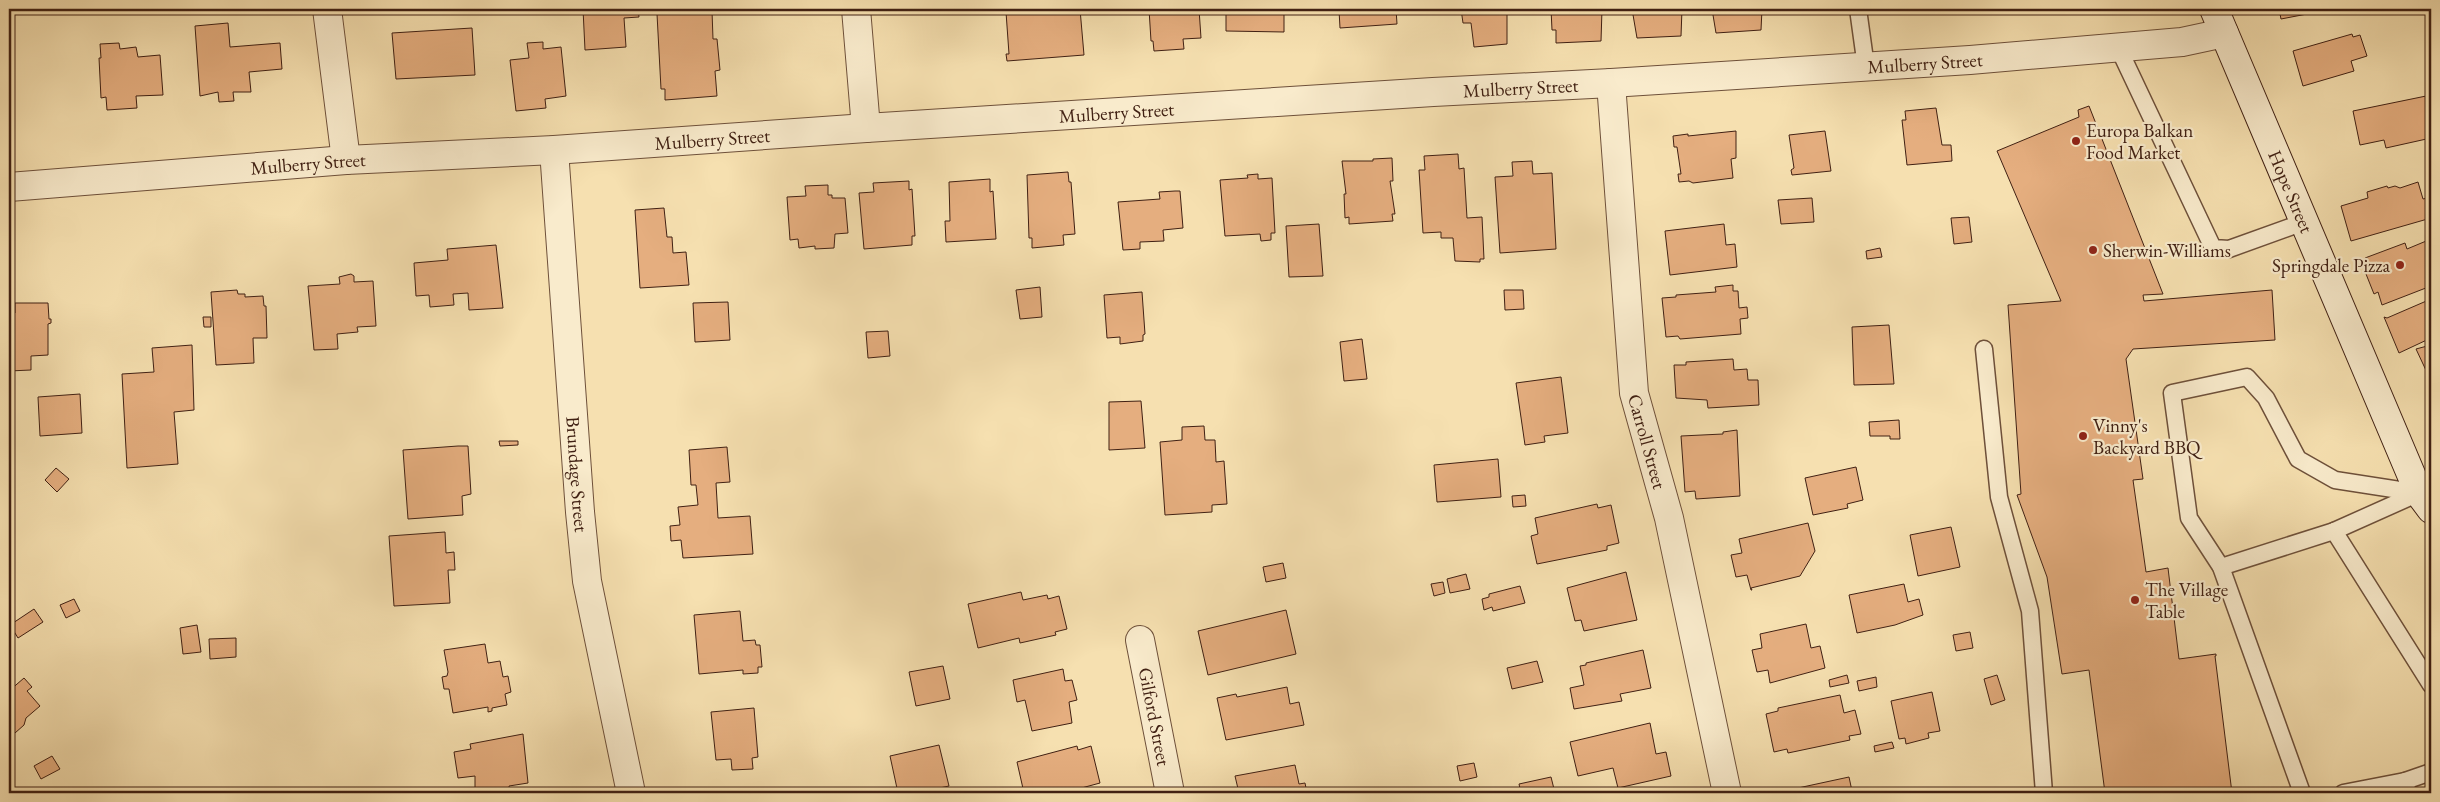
<svg xmlns="http://www.w3.org/2000/svg" width="2440" height="802" font-family="'EB Garamond',serif">
  <style>
    .building { fill: #e5ae7f; stroke: #402013 }
    .lines { fill: none; stroke-linecap: round; stroke-linejoin: round }
    .lane-casing { stroke: #6e503a; stroke-width: 19 }
    .street-casing { stroke: #6e503a; stroke-width: 30 }
    .secondary-casing { stroke: #402013; stroke-width: 30 }
    .lane { stroke: #f9ebcc; stroke-width: 16 }
    .street { stroke: #f9ebcc; stroke-width: 28 }
    .secondary { stroke: #f9ebcc; stroke-width: 28 }
    .poi-dot { fill: #8f2418; stroke: #f9ebcc; stroke-width: 2 }
    .labels { text-anchor: middle; stroke-width: 4.5; stroke-linejoin: round; paint-order: stroke }
    .street-label { font-size: 19px; fill: #402013; stroke: #f9ebcc }
    .poi-label { font-size: 19px; fill: #402013; stroke: #f9ebcc; text-anchor: start }
  </style>
  <rect width="100%" height="100%" fill="#f6e0b0"/>
  <filter id="stains"><feTurbulence type="fractalNoise" baseFrequency=".004" numOctaves="4"/><feColorMatrix values="0 0 0 0 .2 0 0 0 0 .09 0 0 0 0 .02 0 0 0 .5 -.17"/></filter>
  <radialGradient id="worn" r=".72"><stop offset=".6" stop-color="#630" stop-opacity="0"/><stop offset="1" stop-color="#630" stop-opacity=".3"/></radialGradient>
  <g class="building">
    <path d="M583,9H638L639,17L624,18L626,47L585,50Z"/>
    <path d="M676,9H709L712,11L713,39H717L720,70L715,71L717,96L665,100V89H661L657,14L676,12Z"/>
    <path d="M1080,9L1084,55L1007,61L1006,54H1009L1006,12Z"/>
    <path d="M1149,9H1199L1201,38L1183,39L1184,49L1154,51L1153,41H1151Z"/>
    <path d="M1226,9H1286V14H1284V32L1226,31Z"/>
    <path d="M1396,9L1397,24L1340,28L1339,10L1336,9Z"/>
    <path d="M1461,9H1512L1507,10V44L1474,47L1471,23H1463Z"/>
    <path d="M1551,9H1602L1601,41L1556,43V30H1552Z"/>
    <path d="M1632,9H1682L1681,36L1637,38Z"/>
    <path d="M1712,9H1762L1761,30L1716,33Z"/>
    <path d="M2279,9H2333L2281,19Z"/>
    <path d="M2335,9H2356L2336,13Z"/>
    <path d="M228,23L230,47L280,43L282,69L249,72L251,92H233L234,101L219,102L218,92L200,96L195,26Z"/>
    <path d="M472,28L475,75L396,79L392,33Z"/>
    <path d="M2352,34L2353,37L2360,35L2367,56L2351,61L2354,71L2303,86L2293,51Z"/>
    <path d="M543,42V49L561,47L566,96L545,99L546,108L516,111L510,60L529,58L527,43Z"/>
    <path d="M119,43L120,49L136,47L138,57L160,55L163,95L136,96L137,108L107,110L106,97L101,98L99,58H101L100,44Z"/>
    <path d="M2431,95V138L2386,148L2384,140L2360,145L2353,111Z"/>
    <path d="M2089,106L2163,294L2143,295L2144,301L2272,290L2275,340L2133,349L2126,359L2143,479L2133,480L2146,572L2168,568L2179,659L2216,654V656H2215L2232,793H2105L2089,670L2062,674L2047,577L2017,495L2021,494L2008,305L2061,301L1997,151L2079,117L2078,110Z"/>
    <path d="M1936,108L1942,145H1951L1952,161L1907,165L1902,120H1906L1905,111Z"/>
    <path d="M1736,131V158L1731,159L1733,178L1693,183L1689,181L1679,182L1678,174H1681L1677,147H1674L1673,136L1688,134V136Z"/>
    <path d="M1825,131L1831,171L1792,175L1791,170L1794,168L1789,135Z"/>
    <path d="M1458,154L1459,169L1464,168L1467,218L1482,217L1484,259H1480V262L1455,261L1453,238H1441V232L1423,233L1419,170H1425L1424,156Z"/>
    <path d="M1392,158L1393,181H1390L1395,214H1392L1393,221L1349,224V217L1345,218L1344,194H1346L1342,161H1373V159Z"/>
    <path d="M1532,161L1533,174L1552,173L1556,249L1500,253L1495,177L1513,176L1512,162Z"/>
    <path d="M1068,172L1069,182H1071L1075,234L1063,235L1064,245L1032,248V238H1029L1027,175Z"/>
    <path d="M1258,174V179L1272,178L1275,233H1271V240L1261,241L1260,234L1225,236L1220,180L1248,178L1247,175Z"/>
    <path d="M990,179V192L993,191L996,239L946,242L945,221H950L949,182Z"/>
    <path d="M909,181V190L912,189L915,236H912V245L864,249L859,193L874,192L873,183Z"/>
    <path d="M2418,182L2423,199L2427,198L2431,218L2351,241L2341,206L2368,198L2367,192L2387,186L2388,188L2395,186L2400,188Z"/>
    <path d="M828,185V195H832V198H845L848,233L835,234L834,248L815,249V246L799,248L798,239L790,240L787,197L806,196L805,186Z"/>
    <path d="M1175,191H1180L1183,228L1163,230L1164,241L1140,242V249L1123,250L1118,202L1160,199L1159,192Z"/>
    <path d="M1812,198L1814,222L1781,224L1778,200Z"/>
    <path d="M664,208L667,237H672L673,253L686,252L689,285L640,288L635,210Z"/>
    <path d="M1969,217L1972,242L1954,244L1951,218Z"/>
    <path d="M1319,224L1323,276L1289,277L1286,226Z"/>
    <path d="M1724,224L1726,245L1735,244L1737,267L1670,275L1665,231Z"/>
    <path d="M2431,239V286L2382,305L2378,292L2374,294L2366,274L2371,272L2365,258L2405,243L2407,249Z"/>
    <path d="M496,245L503,308L469,310L468,293L453,294L454,305L430,307L429,295L416,296L414,263L448,260L447,249Z"/>
    <path d="M1880,248L1882,257L1867,259L1866,251Z"/>
    <path d="M351,274L354,276V282L373,281L376,326L357,327L358,332L337,334L338,349L314,350L308,286L340,284L339,277Z"/>
    <path d="M1733,285V291H1738L1739,308L1747,307L1748,318L1740,319L1741,334L1680,339L1678,336L1666,337L1662,298L1676,297V295L1716,292L1715,287Z"/>
    <path d="M1040,287L1042,317L1020,319L1016,290Z"/>
    <path d="M237,290L238,294H245V297L263,296L264,306H266L267,338H253L254,363L216,365L211,292Z"/>
    <path d="M1504,290H1523L1524,309L1505,310Z"/>
    <path d="M1142,292L1145,334L1143,335V341L1120,344V337L1107,338L1104,295Z"/>
    <path d="M2431,299V338L2399,353L2384,317L2387,318Z"/>
    <path d="M728,302L730,340L695,342L693,303Z"/>
    <path d="M15,303H48L49,319H51V323L48,324V355L31,356V370L9,371V313H15Z"/>
    <path d="M203,317H211V327H204Z"/>
    <path d="M1889,325L1894,384L1854,385L1852,327Z"/>
    <path d="M888,331L890,356L868,358L866,332Z"/>
    <path d="M1362,339L1367,379L1344,381L1340,342Z"/>
    <path d="M192,345L194,410L174,412L178,464L127,468L122,374L154,372L152,348Z"/>
    <path d="M2431,345V381L2416,349Z"/>
    <path d="M1733,359L1734,370L1747,369L1748,380H1758L1759,405L1708,408L1707,400L1676,398L1674,365H1686V362Z"/>
    <path d="M1561,377L1568,433L1544,436L1545,442L1525,445L1516,383Z"/>
    <path d="M80,394L82,433L40,436L38,397Z"/>
    <path d="M1141,401L1145,448L1109,450V402Z"/>
    <path d="M1899,420L1900,439H1890V436H1870L1869,422Z"/>
    <path d="M1204,426L1205,440H1215L1216,462L1224,461L1227,504L1212,505V512L1165,515L1160,442L1182,440V427Z"/>
    <path d="M1737,430L1740,496L1696,499L1695,491L1685,492L1681,436L1723,434V432Z"/>
    <path d="M499,441H518V445L500,446Z"/>
    <path d="M458,446H468L471,494L462,496L463,515L408,519L403,450Z"/>
    <path d="M727,447L730,482L716,483L718,518L750,516L753,554L683,558L681,540L671,541L670,526L680,525L678,507L698,505L696,485H691L689,450Z"/>
    <path d="M1498,459L1501,497L1437,502L1434,465Z"/>
    <path d="M1856,467L1863,500L1847,504L1848,508L1813,515L1805,478Z"/>
    <path d="M56,468L69,479L57,492L45,480Z"/>
    <path d="M1525,495L1526,506L1513,507L1512,496Z"/>
    <path d="M1597,504L1598,508L1611,505L1619,543L1607,546V550L1537,564L1531,536L1538,534L1535,518Z"/>
    <path d="M1808,523L1815,551L1800,576L1751,588L1752,590H1751L1747,575L1736,577L1731,555L1742,553L1739,539Z"/>
    <path d="M1951,527L1960,567L1918,576L1910,535Z"/>
    <path d="M445,532L446,553L454,552L455,570H448L450,603L394,606L389,536Z"/>
    <path d="M1283,563L1286,578L1266,582L1263,567Z"/>
    <path d="M1626,572L1637,620L1584,631L1581,620L1575,621L1567,588Z"/>
    <path d="M1466,574L1470,589L1450,593L1447,579Z"/>
    <path d="M1443,582L1445,593L1434,596L1431,584Z"/>
    <path d="M1904,584L1908,602L1919,599L1923,615L1895,625L1857,633L1849,595Z"/>
    <path d="M1520,586L1525,603L1493,611L1492,607L1484,610L1482,599L1489,597V594Z"/>
    <path d="M1021,592L1023,600L1047,595L1048,599L1059,596L1067,629L1055,632L1056,635L1020,643L1019,638L978,648L968,604Z"/>
    <path d="M74,599L80,611L66,618L60,605Z"/>
    <path d="M34,609L43,622L18,638L10,625Z"/>
    <path d="M1286,610L1296,654L1208,675L1198,631Z"/>
    <path d="M740,611L743,641L755,640L756,645H760L762,667H758V673L743,674V670L699,674L694,615Z"/>
    <path d="M1806,624L1811,648L1820,646L1825,668L1770,683L1768,670L1757,672L1752,650L1762,648L1760,634Z"/>
    <path d="M197,625L201,652L183,654L180,628Z"/>
    <path d="M1970,632L1973,648L1956,651L1953,635Z"/>
    <path d="M236,638V657L210,659L209,639Z"/>
    <path d="M485,644L488,663L500,661L503,677L508,676L511,692L505,694L507,705L492,708V711L488,712V707L453,713L449,689H444L442,677L447,676L448,672L444,650Z"/>
    <path d="M1643,650L1651,688L1620,694L1622,701L1574,709L1570,688L1584,685L1580,666L1586,665V663Z"/>
    <path d="M1537,661L1543,682L1512,689L1507,668Z"/>
    <path d="M943,666L950,699L916,706L909,672Z"/>
    <path d="M1063,669L1065,681L1072,680L1077,700L1069,702L1072,723L1032,731L1025,700L1017,702L1013,680Z"/>
    <path d="M1847,675L1849,683L1830,687L1829,680Z"/>
    <path d="M1997,675L2005,700L1991,705L1984,679Z"/>
    <path d="M1876,677L1877,687L1859,691L1857,681Z"/>
    <path d="M24,678L32,687L27,691L40,706L26,718L24,725L15,733L9,734V691Z"/>
    <path d="M1287,687L1290,704L1299,702L1304,725L1226,740L1217,698L1236,694L1237,697Z"/>
    <path d="M1932,692L1940,731L1928,733L1929,738L1906,744L1905,738L1899,739L1891,701Z"/>
    <path d="M1840,695L1844,713L1855,710L1861,734L1849,736L1850,740L1788,753L1787,749L1774,752L1766,714L1778,711V708Z"/>
    <path d="M754,708L758,757L752,758L753,769L732,770L731,759L716,760L711,712Z"/>
    <path d="M1650,723L1656,754L1666,752L1671,776L1618,788L1613,768L1578,776L1570,742Z"/>
    <path d="M523,734L528,783L509,786L510,793H475V776L458,778L454,752L471,749L470,744Z"/>
    <path d="M1892,742L1894,748L1875,752L1874,746Z"/>
    <path d="M939,745L949,786L916,793H898L890,756Z"/>
    <path d="M1077,746L1078,750L1091,746L1100,783L1063,793H1024L1017,762Z"/>
    <path d="M52,756L60,769L41,779L34,766Z"/>
    <path d="M1474,763L1477,777L1460,781L1457,766Z"/>
    <path d="M1295,765L1299,784L1305,783L1307,793H1239L1235,776Z"/>
    <path d="M1551,777L1555,793H1521L1519,784Z"/>
    <path d="M1849,777L1852,791L1862,789V793H1786L1799,791L1798,788Z"/>
  </g>
  <g class="lines">
    <defs>
      <g id="lane">
        <path d="M1858,9L1866,67"/>
        <path d="M2118,47L2213,248L2229,249L2304,222"/>
        <path d="M1984,349L1999,497L2030,611L2044,793"/>
        <path d="M2334,531L2431,685"/>
        <path d="M2221,567L2334,531L2419,493"/>
        <path d="M2302,793L2221,567L2189,518L2172,393L2247,377L2266,398L2298,459L2335,480L2419,493"/>
        <path d="M2343,793L2405,781"/>
        <path d="M2408,793L2405,781L2431,772"/>
      </g>
      <g id="street">
        <path d="M327,9L346,160"/>
        <path d="M856,9L866,128"/>
        <path id="s1" d="M1611,83L1634,393L1669,518L1727,793"/>
        <path id="s2" d="M554,150L580,512L587,581L631,793"/>
        <path id="s3" d="M9,187L346,160L554,150L866,128L1433,92L1611,83L1970,60L2182,42L2224,33"/>
        <path id="s4" d="M1140,640L1170,793"/>
      </g>
      <g id="secondary">
        <path id="s5" d="M2214,9L2419,493L2431,509"/>
      </g>
    </defs>
    <use href="#lane" class="lane-casing"/>
    <use href="#street" class="street-casing"/>
    <use href="#secondary" class="secondary-casing"/>
    <use href="#lane" class="lane"/>
    <use href="#street" class="street"/>
    <use href="#secondary" class="secondary"/>
  </g>
  <g class="poi-dot">
    <circle cx="2076" cy="141" r="5"/>
    <circle cx="2093" cy="250" r="5"/>
    <circle cx="2400" cy="265" r="5"/>
    <circle cx="2083" cy="436" r="5"/>
    <circle cx="2135" cy="600" r="5"/>
  </g>
  <g class="labels">
    <g class="street-label">
      <text dy="7" stroke="none"><textPath href="#s3" startOffset="1920">Mulberry Street</textPath></text>
      <text dy="7" stroke="none"><textPath href="#s3" startOffset="1515">Mulberry Street</textPath></text>
      <text dy="7" stroke="none"><textPath href="#s3" startOffset="1110">Mulberry Street</textPath></text>
      <text dy="7" stroke="none"><textPath href="#s3" startOffset="705">Mulberry Street</textPath></text>
      <text dy="7" stroke="none"><textPath href="#s3" startOffset="300">Mulberry Street</textPath></text>
      <text dy="7" stroke="none"><textPath href="#s5" startOffset="198">Hope Street</textPath></text>
      <text dy="7" stroke="none"><textPath href="#s1" startOffset="361">Carroll Street</textPath></text>
      <text dy="7" stroke="none"><textPath href="#s2" startOffset="325">Brundage Street</textPath></text>
      <text dy="7" stroke="none"><textPath href="#s4" startOffset="78">Gilford Street</textPath></text>
    </g>
    <g class="poi-label">
      <text x="2086" y="137">Europa Balkan<tspan x="2086" dy="22">Food Market</tspan></text>
      <text x="2103" y="257">Sherwin-Williams</text>
      <text x="2390" y="272" text-anchor="end">Springdale Pizza</text>
      <text x="2093" y="432">Vinny's<tspan x="2093" dy="22">Backyard BBQ</tspan></text>
      <text x="2145" y="596">The Village<tspan x="2145" dy="22">Table</tspan></text>
    </g>
  </g>
  <rect width="2440" height="802" fill="none" stroke="#f6e0b0" stroke-width="30"/>
  <rect x="10" y="10" width="2420" height="782" fill="none" stroke="#402013" stroke-width="2.5"/>
  <rect x="15" y="15" width="2410" height="772" fill="none" stroke="#402013"/>
  <rect width="100%" height="100%" filter="url(#stains)"/>
  <rect width="100%" height="100%" fill="url(#worn)"/>
</svg>
